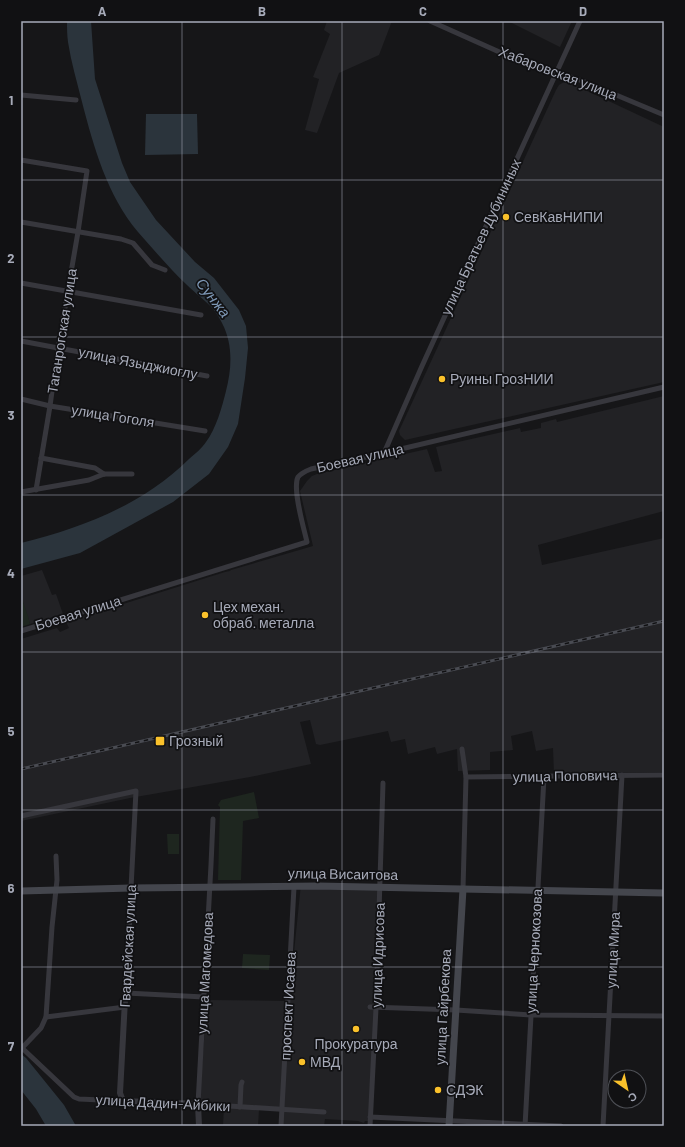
<svg xmlns="http://www.w3.org/2000/svg" width="685" height="1147" font-family="Barlow,sans-serif">
  <style>
    .built { fill: #222225 }
    .green { fill: #1e261f }
    .water { fill: #2b343c }
    .lines { fill: none; stroke-linecap: round; stroke-linejoin: round }
    .minor { stroke: #37373d; stroke-width: 5 }
    .tertiary { stroke: #37373d; stroke-width: 6 }
    .secondary { stroke: #44464d; stroke-width: 7 }
    .rail-casing { stroke: #494b52; stroke-width: 3 }
    .rail { stroke: #111113; stroke-width: 1.5; stroke-dasharray: 4.5; stroke-linecap: butt }
    .grid { fill: none; stroke: #a7abb9; stroke-width: 1; stroke-opacity: 0.55 }
    .poi-dot { fill: #fac12b; stroke: #111113; stroke-width: 1.5 }
    .labels { text-anchor: middle; stroke-width: 3.5; stroke-linejoin: round; paint-order: stroke }
    .street-label { font-size: 14px; fill: #a7abb9; stroke: #111113 }
    .poi-label { font-size: 14px; fill: #a7abb9; stroke: #111113; text-anchor: start }
    .water-label { font-size: 15px; font-style: italic; fill: #7d97b5; stroke: #111113 }
    .neatline { fill: none; stroke: #a7abb9; stroke-width: 1.5 }
    .grid-label { font-size: 13px; text-anchor: middle; font-weight: bold; fill: #a7abb9 }
  </style>
  <rect width="100%" height="100%" fill="#161618"/>
  <g class="built">
    <path d="M327,21H392L379,55L339,73L317,133L305,130L319,79L313,77L330,34L324,30Z"/>
    <path d="M508,21H572L560,47Z"/>
    <path d="M564,82H568L664,127V382L405,440L400,435L399,431L556,90L559,85Z"/>
    <path d="M664,396V511L538,545L542,565L664,538V729H662V732H664V772L554,774L553,748L536,751L532,731L511,736L513,750L490,752V770L458,771L457,749L437,754L435,747L408,754L405,739L391,742L388,731L320,745L316,744L310,720L300,722L311,764L250,777L130,798L21,821V639L57,628L60,632L69,628L66,622L225,572L230,571L231,570L313,546L300,491L307,481L312,476L317,474L427,449L435,472L442,471L436,447L520,428L521,432L541,428V423L556,419L557,422Z"/>
    <path d="M42,570L52,595L56,594L63,614L30,624L21,596V576Z"/>
    <path d="M301,884H381L371,1121H365L364,1123L358,1121L325,1119L324,1126H279L280,1111L259,1109L258,1126H223L224,1107L199,1106L207,1000L289,1001Z"/>
  </g>
  <g class="green">
    <path d="M21,596L28,616L30,624L21,627Z"/>
    <path d="M254,792L259,818L243,821L241,880H218L220,807L218,805L221,800Z"/>
    <path d="M167,834H179V854H168Z"/>
    <path d="M243,954L270,955L269,970L242,968Z"/>
  </g>
  <g class="water">
    <path d="M67,21H91L95,79L122,163L130,182L156,220L195,262L214,278L239,310L246,326L248,348L245,378L238,424L228,447L209,474L173,502L80,553L21,569V543C82,528 144,504 189,459C195,454 202,448 206,442C216,429 222,407 226,391C232,368 233,344 222,323C213,304 201,299 187,285C170,269 154,250 138,232C107,195 94,148 82,102C77,82 71,62 68,42C67,35 67,28 67,21Z"/>
    <path d="M146,114H197L198,154L145,155Z"/>
    <path d="M21,1054L26,1058L64,1105L76,1126H46L36,1109L21,1090Z"/>
  </g>
  <g class="lines">
    <g class="minor">
      <path d="M430,21L531,66L557,72L585,82L664,115"/>
      <path d="M21,95L76,100"/>
      <path d="M21,160L87,171L78,232L58,348L50,406L36,490"/>
      <path d="M21,222L121,239L133,243L152,265L165,270"/>
      <path d="M21,283L201,315"/>
      <path d="M21,341L207,376"/>
      <path d="M21,399L50,406L205,431"/>
      <path d="M384,453L422,366L580,21"/>
      <path d="M41,458L95,468L104,474"/>
      <path d="M21,492L89,480L104,474H132"/>
      <path d="M21,631L307,542C304,529 292,488 298,477C301,473 306,471 311,469L384,453L664,387"/>
      <path d="M462,749L466,777L463,889"/>
      <path d="M466,777L664,775"/>
      <path d="M21,816L136,791L131,888"/>
      <path d="M213,819L211,865L198,1104L324,1112"/>
      <path d="M126,993L204,997"/>
      <path d="M370,1007L456,1010L531,1015L664,1016"/>
      <path d="M46,1017L125,1007"/>
      <path d="M21,1047L74,1097L79,1099L123,1101"/>
      <path d="M22,1048L41,1028L46,1017L52,927L57,880L56,856"/>
      <path d="M240,1107L241,1085L242,1082"/>
      <path d="M370,1117L561,1126"/>
      <path d="M281,1126L294,887"/>
      <path d="M370,1126L376,1008L383,783"/>
      <path d="M525,1126L544,777"/>
      <path d="M603,1126L622,775"/>
    </g>
    <path class="tertiary" d="M131,888L120,1093L123,1101L198,1104L199,1126"/>
    <g class="secondary">
      <path d="M21,891L131,888L318,886L664,893"/>
      <path d="M449,1126L463,889"/>
    </g>
    <defs>
      <path id="rail" d="M21,769L664,621"/>
    </defs>
    <use href="#rail" class="rail-casing"/>
    <use href="#rail" class="rail"/>
  </g>
  <path class="grid" d="M182,21V1126M342,21V1126M503,21V1126M21,180H664M21,337H664M21,495H664M21,652H664M21,810H664M21,967H664"/>
  <g class="poi-dot">
    <circle cx="506" cy="217" r="4"/>
    <circle cx="442" cy="379" r="4"/>
    <circle cx="205" cy="615" r="4"/>
    <rect x="155" y="736" width="10" height="10" rx="2"/>
    <circle cx="356" cy="1029" r="4"/>
    <circle cx="302" cy="1062" r="4"/>
    <circle cx="438" cy="1090" r="4"/>
  </g>
  <g class="labels">
    <g class="street-label">
      <text transform="translate(558 73) rotate(21)" y="5">Хабаровская улица</text>
      <text transform="translate(481 237) rotate(-65)" y="5">улица Братьев Дубининых</text>
      <text transform="translate(62 331) rotate(-81)" y="5">Таганрогская улица</text>
      <text transform="translate(138 363) rotate(11)" y="5">улица Языджиоглу</text>
      <text transform="translate(113 416) rotate(9)" y="5">улица Гоголя</text>
      <text transform="translate(360 458) rotate(-13)" y="5">Боевая улица</text>
      <text transform="translate(78 613) rotate(-17)" y="5">Боевая улица</text>
      <text transform="translate(565 776) rotate(-1)" y="5">улица Поповича</text>
      <text transform="translate(343 874) rotate(1)" y="5">улица Висаитова</text>
      <text transform="translate(128 946) rotate(-87)" y="5">Гвардейская улица</text>
      <text transform="translate(613 950) rotate(-87)" y="5">улица Мира</text>
      <text transform="translate(534 951) rotate(-87)" y="5">улица Чернокозова</text>
      <text transform="translate(378 955) rotate(-88)" y="5">улица Идрисова</text>
      <text transform="translate(205 973) rotate(-87)" y="5">улица Магомедова</text>
      <text transform="translate(288 1006) rotate(-87)" y="5">проспект Исаева</text>
      <text transform="translate(443 1007) rotate(-87)" y="5">улица Гайрбекова</text>
      <text transform="translate(163 1103) rotate(3)" y="5">улица Дадин-Айбики</text>
    </g>
    <g class="poi-label">
      <text x="514" y="222">СевКавНИПИ</text>
      <text x="450" y="384">Руины ГрозНИИ</text>
      <text x="213" y="612">Цех механ.<tspan x="213" dy="16">обраб. металла</tspan></text>
      <text x="169" y="746">Грозный</text>
      <text x="356" y="1049" text-anchor="middle">Прокуратура</text>
      <text x="310" y="1067">МВД</text>
      <text x="446" y="1095">СДЭК</text>
    </g>
    <g class="water-label">
      <text transform="translate(213 298) rotate(52)" y="5">Сунжа</text>
    </g>
  </g>
  <rect width="685" height="1147" fill="none" stroke="#111113" stroke-width="44"/>
  <g transform="translate(627 1089) rotate(146)"><circle r="19" fill="#111113" stroke="#4d4f55"/>
  <path d="M0-3L7 15L0 10L-7 15Z" fill="#fac12b"/>
  <text y="-6" font-size="11" font-weight="bold" text-anchor="middle" fill="#a7abb9">С</text>
  </g>
  <rect x="22" y="22" width="641" height="1103" class="neatline"/>
  <g class="grid-label">
    <text x="102" y="16">A</text>
    <text x="262" y="16">B</text>
    <text x="423" y="16">C</text>
    <text x="583" y="16">D</text>
    <text x="11" y="105">1</text>
    <text x="11" y="263">2</text>
    <text x="11" y="420">3</text>
    <text x="11" y="578">4</text>
    <text x="11" y="736">5</text>
    <text x="11" y="893">6</text>
    <text x="11" y="1051">7</text>
  </g>
</svg>
